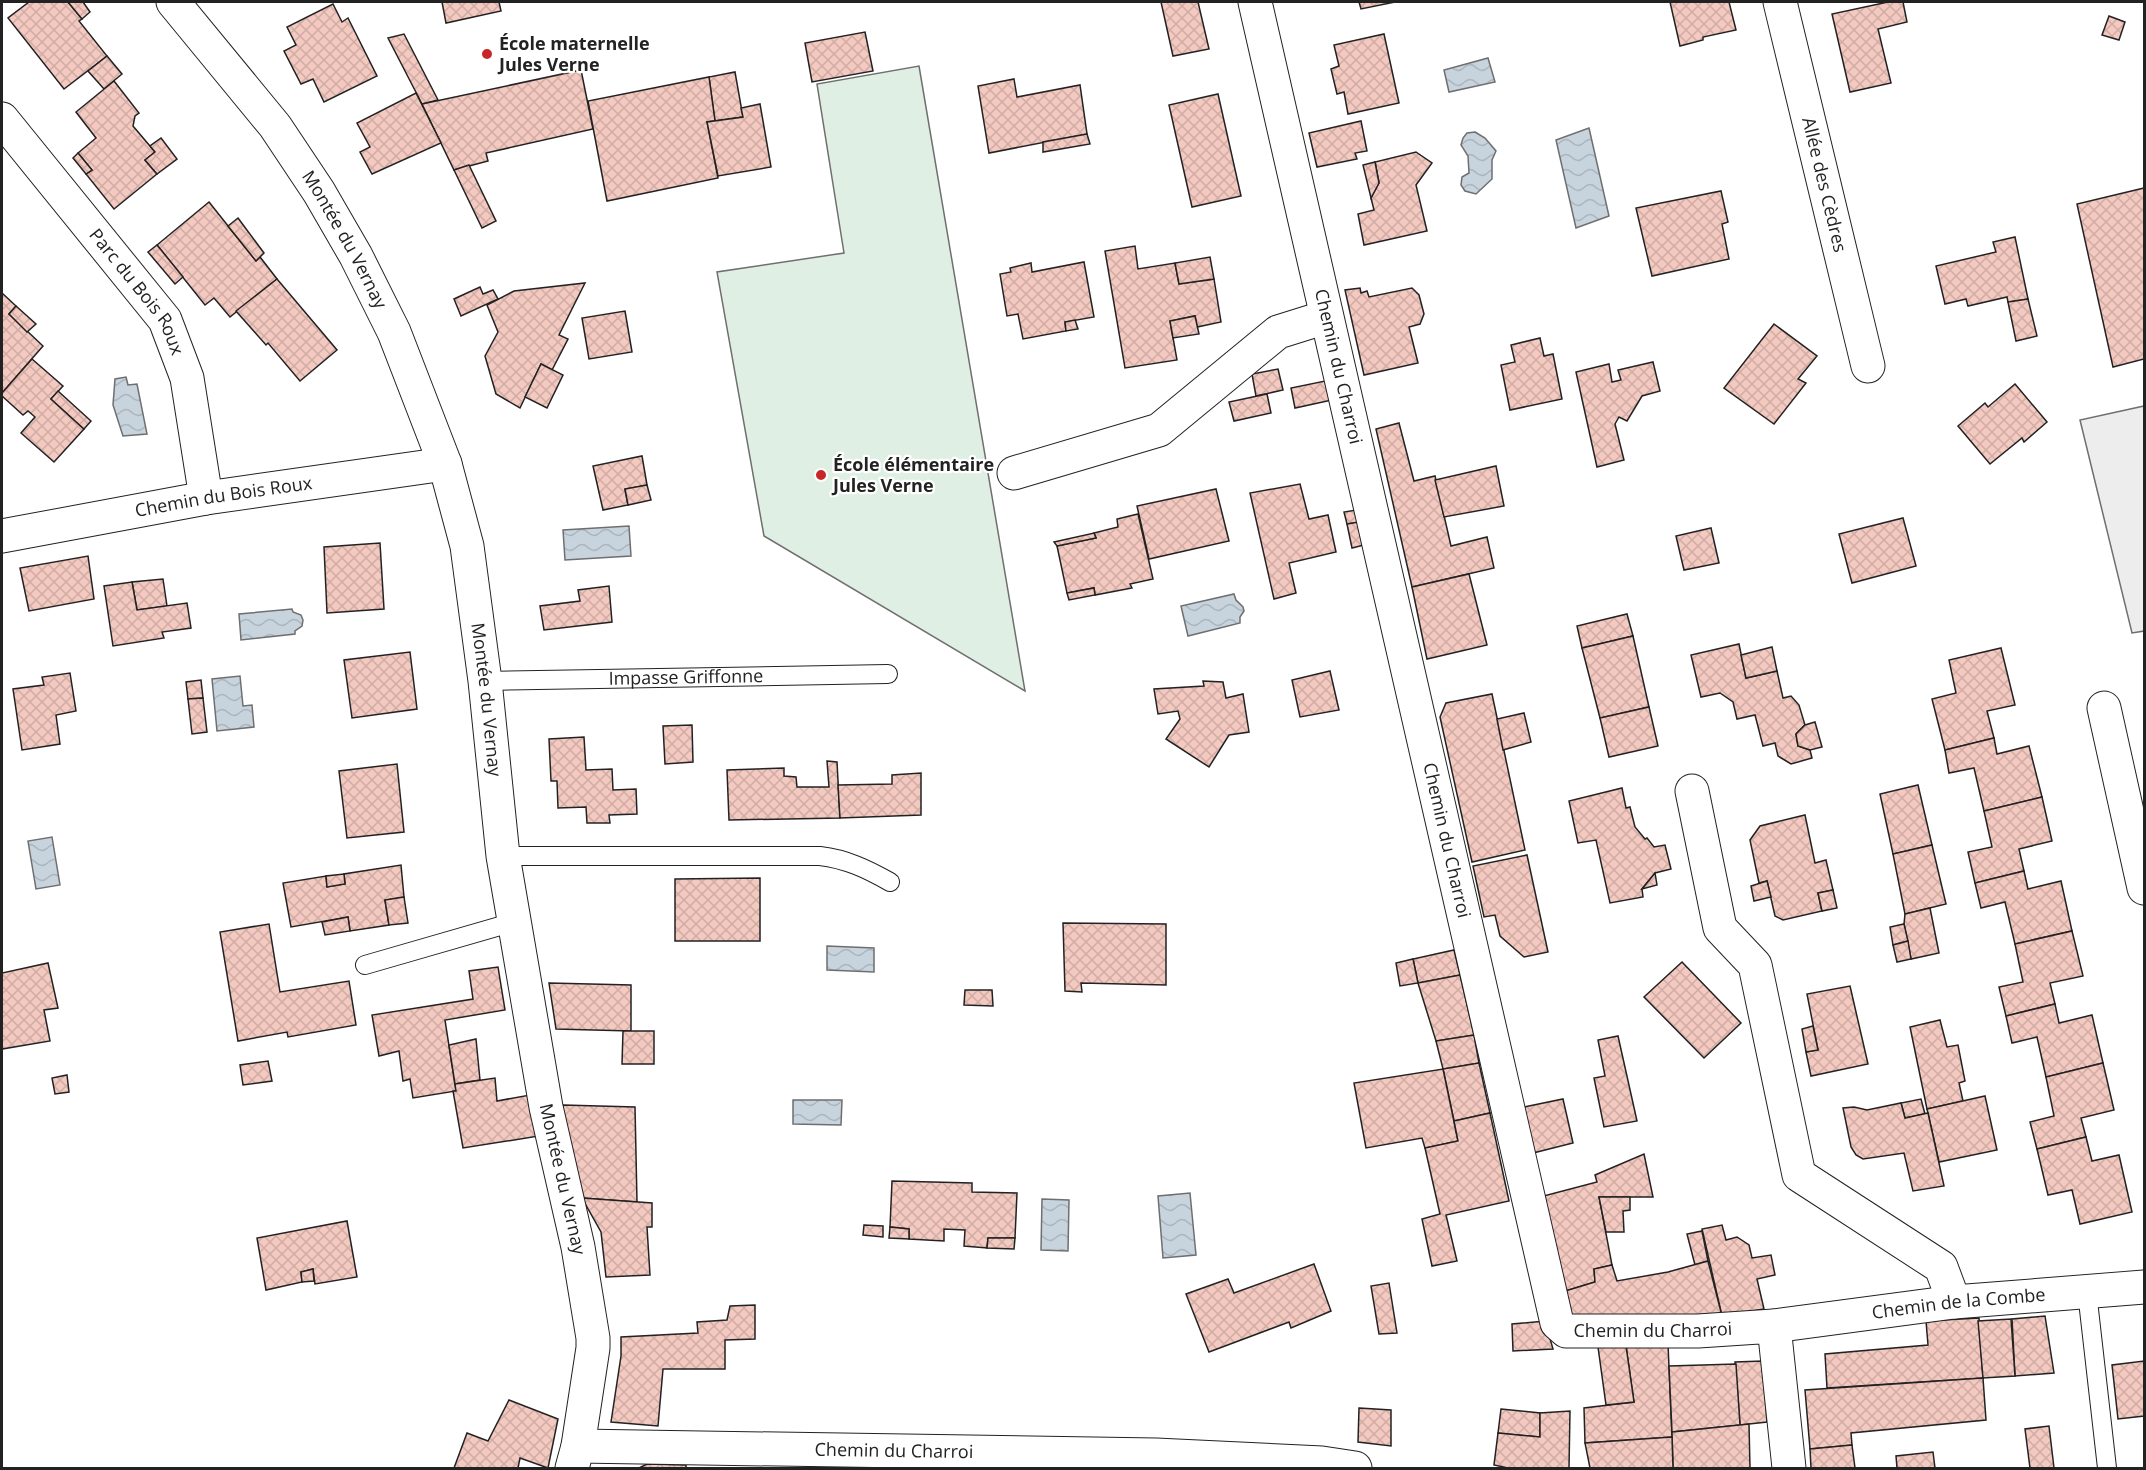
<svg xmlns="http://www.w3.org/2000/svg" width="2146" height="1470" font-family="'Open Sans',sans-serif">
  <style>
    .park { fill: #e0efe3; stroke: #6f6f6f; stroke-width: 1.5 }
    .parking { fill: #ededed; stroke: #6f6f6f; stroke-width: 1.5 }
    .water { fill: url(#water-waves); stroke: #6f6f6f; stroke-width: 1.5 }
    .building { fill: url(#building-cross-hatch); stroke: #222; stroke-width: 1.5 }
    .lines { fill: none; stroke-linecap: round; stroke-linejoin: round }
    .lane-casing { stroke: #222; stroke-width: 20 }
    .street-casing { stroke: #222; stroke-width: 35 }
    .lane { stroke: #fff; stroke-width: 18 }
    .street { stroke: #fff; stroke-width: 33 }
    .poi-dot { fill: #c62828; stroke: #fff; stroke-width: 2 }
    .labels { text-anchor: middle; stroke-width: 4.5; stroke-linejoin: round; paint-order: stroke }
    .poi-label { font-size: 18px; font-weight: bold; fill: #222; stroke: #fff; text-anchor: start }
    .street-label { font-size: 18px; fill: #222; stroke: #fff }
  </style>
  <defs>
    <pattern id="water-waves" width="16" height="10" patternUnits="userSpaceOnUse" patternTransform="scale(1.5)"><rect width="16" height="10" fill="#c7d3dd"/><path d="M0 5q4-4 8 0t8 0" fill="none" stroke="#abb5bd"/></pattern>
    <pattern id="building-cross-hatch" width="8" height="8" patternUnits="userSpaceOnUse" patternTransform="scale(1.5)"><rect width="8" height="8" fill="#f3c9c0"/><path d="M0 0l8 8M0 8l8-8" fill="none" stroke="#d0aca5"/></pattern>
  </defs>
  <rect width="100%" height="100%" fill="#fff"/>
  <path class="park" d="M919,66L1025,691L764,536L717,272L844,253L817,84Z"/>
  <path class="parking" d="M2144,406V631L2132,633L2080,420Z"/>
  <g class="water">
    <path d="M1488,58L1495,82L1449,92L1444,70Z"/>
    <path d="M1589,128L1609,216L1576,228L1556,140Z"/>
    <path d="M1475,132L1485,138L1496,151L1492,160V179L1476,194L1465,191L1461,185L1462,177L1469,173L1468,156L1461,145L1463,138L1467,133Z"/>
    <path d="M126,377L128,385L137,384L147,434L123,436L113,405L115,379Z"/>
    <path d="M629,526L631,556L565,560L563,530Z"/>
    <path d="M1234,594L1236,600L1243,607L1244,611L1240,617V623L1188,636L1181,606Z"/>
    <path d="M292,609L293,612L301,615L303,620L302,626L295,631V634L241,640L239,614Z"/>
    <path d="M240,676L243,706L252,705L254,727L217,731L212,679Z"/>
    <path d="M52,837L60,885L36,889L28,841Z"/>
    <path d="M827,946L874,948V972L827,970Z"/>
    <path d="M793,1100H842L841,1125L793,1124Z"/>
    <path d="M1190,1193L1196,1255L1163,1258L1158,1196Z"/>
    <path d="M1042,1199L1069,1200L1068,1251L1041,1250Z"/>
  </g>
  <g class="building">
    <path d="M29,2H68L82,19L79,21L107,56L64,89L8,18Z"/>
    <path d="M68,2H83L90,12L82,19Z"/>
    <path d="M442,2H499L501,11L446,23Z"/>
    <path d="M1161,2H1198L1209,49L1173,56Z"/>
    <path d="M1359,2H1395L1361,9Z"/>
    <path d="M1670,2H1729L1736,30L1703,37V40L1680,46Z"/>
    <path d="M1888,2H1903L1907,22L1878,29L1891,83L1850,92L1832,14Z"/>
    <path d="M333,4L342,22L348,18L377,76L324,102L313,79L301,84L284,51L296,45L287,27Z"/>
    <path d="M2109,16L2125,22L2119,40L2102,35Z"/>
    <path d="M865,32L873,71L812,82L805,43Z"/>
    <path d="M404,34L438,100L422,104L388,38Z"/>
    <path d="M1384,34L1399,103L1348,114L1344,92L1337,94L1331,69L1339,66L1334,45Z"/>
    <path d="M107,56L122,74L104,89L88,71Z"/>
    <path d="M581,70L593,129L486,153L488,161L454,170L422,104Z"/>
    <path d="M735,72L743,117L715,121L709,77Z"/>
    <path d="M709,77L715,121L707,122L718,178L607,201L588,101Z"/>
    <path d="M1014,79L1017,97L1080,85L1087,134L989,153L978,86Z"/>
    <path d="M114,81L139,113L135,116L133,126L155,152L145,160L157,174L114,209L86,174L92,170L78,153L96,138L76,112Z"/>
    <path d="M416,93L441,143L372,174L360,152L370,147L357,123Z"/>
    <path d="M1218,94L1241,196L1192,207L1169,105Z"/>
    <path d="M760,104L771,167L718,176L707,122L743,117L741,108Z"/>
    <path d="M1361,121L1367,151L1355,153L1357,159L1317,167L1309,133Z"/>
    <path d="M1087,134L1090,144L1043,152V142Z"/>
    <path d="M161,138L177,159L157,174L145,160L155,152L150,146Z"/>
    <path d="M1416,152L1432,163L1416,185L1427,231L1364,245L1358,214L1374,210L1371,198L1379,183L1375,162Z"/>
    <path d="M78,153L92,170L86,174L73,158Z"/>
    <path d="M1375,162L1379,183L1371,198L1363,165Z"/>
    <path d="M469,165L496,221L482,228L454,170Z"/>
    <path d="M2144,188V359L2113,367L2077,204Z"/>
    <path d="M1721,191L1728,222L1722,224L1729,259L1652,276L1636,208Z"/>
    <path d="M209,202L256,261L260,257L277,279L230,317L214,298L205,305L157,245Z"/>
    <path d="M238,218L264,253L256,261L228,226Z"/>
    <path d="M2015,237L2028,299L2008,302L2007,297L1968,306L1966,299L1945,304L1936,266L1996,252L1993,242Z"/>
    <path d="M157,245L183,277L175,284L148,252Z"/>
    <path d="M1135,246L1138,269L1175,263L1179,284L1214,279L1221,322L1197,327L1195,316L1170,321L1177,360L1125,368L1105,251Z"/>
    <path d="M1210,257L1214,279L1179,284L1175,263Z"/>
    <path d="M1084,262L1094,317L1065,322L1066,331L1023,339L1018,314L1007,316L1000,274L1011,272L1010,268L1031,263L1032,272Z"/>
    <path d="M277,279L337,350L300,381L268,343L266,345L236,311Z"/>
    <path d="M585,283L559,335L568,339L552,370L541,364L520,408L496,394L485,356L498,332L487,305L514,291Z"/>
    <path d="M480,287L483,294L493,290L498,299L461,316L454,299Z"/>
    <path d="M1360,288L1361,293L1367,291L1369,297L1412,288L1419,295L1424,314L1420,324L1409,327L1418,363L1364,375L1345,290Z"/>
    <path d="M2,293L16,306L9,314L43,346L2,393Z"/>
    <path d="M2028,299L2037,336L2016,341L2008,302Z"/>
    <path d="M16,306L36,324L27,332L9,314Z"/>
    <path d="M625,311L632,352L589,359L582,318Z"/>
    <path d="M1195,316L1199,334L1173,338L1170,321Z"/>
    <path d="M1075,320L1078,329L1066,331L1065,322Z"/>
    <path d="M1774,324L1817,356L1798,379L1806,383L1774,424L1724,388Z"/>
    <path d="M1540,338L1544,356L1553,354L1562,399L1510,410L1501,365L1515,362L1511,345Z"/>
    <path d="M32,359L63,386L51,399L84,429L54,462L21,433L35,417L28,411L23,415L2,396V393Z"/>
    <path d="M1653,362L1660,391L1642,396L1627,421L1619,417L1615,424L1624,460L1597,467L1576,372L1609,364L1612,382L1621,380L1618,370Z"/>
    <path d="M541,364L563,375L547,408L525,397Z"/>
    <path d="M1278,369L1283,390L1256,396L1252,374Z"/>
    <path d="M1325,381L1332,400L1295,408L1291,388Z"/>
    <path d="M2015,384L2047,422L2024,442L2022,438L1990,464L1958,426L1985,403L1988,407Z"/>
    <path d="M58,391L91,421L84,429L51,399Z"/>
    <path d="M1267,394L1271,413L1234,421L1229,402Z"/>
    <path d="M1399,423L1414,481L1435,476L1451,546L1487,537L1494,568L1412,587L1376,429Z"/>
    <path d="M642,456L647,485L625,489L628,505L603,510L593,466Z"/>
    <path d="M1496,466L1504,506L1444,517L1435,480Z"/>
    <path d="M1300,484L1309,519L1328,515L1336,552L1289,563L1296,593L1274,599L1250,493Z"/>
    <path d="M647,485L651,500L628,505L625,489Z"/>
    <path d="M1216,489L1229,541L1149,559L1137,506Z"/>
    <path d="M1356,510L1359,522L1347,524L1344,512Z"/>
    <path d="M1138,514L1153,579L1130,584L1132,588L1095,595L1094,588L1067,593L1057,546L1096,538L1094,533L1118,527L1117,519Z"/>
    <path d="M1903,518L1916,566L1852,583L1839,534Z"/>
    <path d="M1359,522L1364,545L1352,548L1347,524Z"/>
    <path d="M1711,528L1719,563L1684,570L1676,536Z"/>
    <path d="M1094,533L1096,538L1057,546L1054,542Z"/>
    <path d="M380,543L384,609L327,613L324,547Z"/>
    <path d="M88,556L94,599L29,611L20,568Z"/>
    <path d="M1469,574L1487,645L1427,659L1412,587Z"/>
    <path d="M163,579L167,606L137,610L132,582Z"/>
    <path d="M132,582L137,610L187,603L191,628L162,632L164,638L113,646L104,586Z"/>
    <path d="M609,586L612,622L544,630L540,606L580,601L578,590Z"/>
    <path d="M1094,588L1095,595L1069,600L1067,593Z"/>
    <path d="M1627,614L1633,636L1582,648L1577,626Z"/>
    <path d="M1633,636L1649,707L1600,718L1582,648Z"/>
    <path d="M1739,644L1746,678L1777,671L1783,698L1791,696L1799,705L1805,725L1796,734L1798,746L1810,750L1812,758L1791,764L1778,756L1775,743L1763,746L1755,715L1737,719L1733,702L1720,693L1701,697L1691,655Z"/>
    <path d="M1772,647L1777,671L1746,678L1741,655Z"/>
    <path d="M2001,648L2015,705L1987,711L1994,738L1945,750L1932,699L1956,693L1949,660Z"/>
    <path d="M410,652L417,709L352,718L344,660Z"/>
    <path d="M1330,671L1339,710L1300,717L1292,680Z"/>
    <path d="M70,673L76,711L56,715L60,744L22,750L13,689L44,685L42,677Z"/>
    <path d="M201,680L203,698L188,699L186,682Z"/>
    <path d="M1203,681L1223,682L1226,698L1243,694L1249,732L1229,735L1209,767L1166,739L1180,719L1178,711L1158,714L1154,689L1204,686Z"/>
    <path d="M1492,694L1525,850L1472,862L1440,717L1446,703Z"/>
    <path d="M203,698L207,732L192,734L188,699Z"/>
    <path d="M1649,707L1658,746L1609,757L1600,718Z"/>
    <path d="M1524,713L1531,742L1503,750L1497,719Z"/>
    <path d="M1815,722L1822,747L1810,750L1798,746L1796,734L1805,725Z"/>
    <path d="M692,725L693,762L665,764L663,726Z"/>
    <path d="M584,737L586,770L612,769L613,790L636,789L637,814L609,815L610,823H587L586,807L558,808L557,781H551L549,739Z"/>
    <path d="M1994,738L1997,754L2029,746L2042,797L1984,811L1974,768L1949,773L1945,750Z"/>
    <path d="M827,761L837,762L840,818L729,820L727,770L784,768V776L796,777L797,787H829Z"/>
    <path d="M397,764L404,832L347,838L339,771Z"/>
    <path d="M921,773V815L840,818L838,785L892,784V775Z"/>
    <path d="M1918,785L1932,845L1893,854L1880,794Z"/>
    <path d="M1622,788L1626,808L1630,807L1635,827L1645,839L1647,838L1654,847L1665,845L1671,869L1655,873L1642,889L1643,897L1610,903L1596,840L1578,843L1569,801Z"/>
    <path d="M2042,797L2052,841L2019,849L2024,871L1975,883L1968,852L1992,847L1984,811Z"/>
    <path d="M1805,815L1815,863L1826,860L1833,890L1818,893L1822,911L1783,920L1775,916L1767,881L1759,883L1750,840L1760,826Z"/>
    <path d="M1932,845L1946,904L1905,914L1893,854Z"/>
    <path d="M1527,855L1548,952L1524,957L1500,936L1495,915L1484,917L1473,866Z"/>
    <path d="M401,865L404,897L385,900L389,925L350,931L348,917L291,927L283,883L326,876L327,887L345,884L344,874Z"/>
    <path d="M2024,871L2028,889L2061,881L2072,931L2015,944L2005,902L1981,908L1975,883Z"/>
    <path d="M1655,873L1657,885L1642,889Z"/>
    <path d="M344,874L345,884L327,887L326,876Z"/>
    <path d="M760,878V941H675V879Z"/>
    <path d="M1767,881L1771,897L1754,901L1751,886Z"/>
    <path d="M1833,890L1837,908L1822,911L1818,893Z"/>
    <path d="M404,897L408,923L389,925L385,900Z"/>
    <path d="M1930,908L1939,953L1911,959L1904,924L1905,914Z"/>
    <path d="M348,917L350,931L325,935L322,922Z"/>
    <path d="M1063,923L1166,924V985L1081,983L1082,992L1065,991Z"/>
    <path d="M269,924L280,992L349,981L356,1025L288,1037L287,1032L238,1041L220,932Z"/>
    <path d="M1904,924L1908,941L1893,945L1890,927Z"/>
    <path d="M2072,931L2083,976L2050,983L2055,1004L2006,1016L1999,987L2023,982L2015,944Z"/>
    <path d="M1908,941L1911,959L1897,962L1893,945Z"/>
    <path d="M1454,950L1460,975L1418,983L1413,959Z"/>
    <path d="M1413,959L1418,983L1400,986L1396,963Z"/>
    <path d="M1682,962L1741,1023L1704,1058L1644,997Z"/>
    <path d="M48,963L58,1008L44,1010L50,1041L2,1049V973Z"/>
    <path d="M498,967L505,1010L445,1020L456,1091L413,1098L410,1079L403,1081L399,1051L379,1056L372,1015L473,999L469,971Z"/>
    <path d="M1460,975L1474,1035L1436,1041L1418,983Z"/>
    <path d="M549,983L631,985V1031L556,1029Z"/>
    <path d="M1850,986L1868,1064L1811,1076L1806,1052L1818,1050L1807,994Z"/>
    <path d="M965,990H992L993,1006L964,1005Z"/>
    <path d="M2055,1004L2059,1023L2092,1015L2103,1063L2046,1077L2037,1037L2012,1043L2006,1016Z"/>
    <path d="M1940,1020L1947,1047L1958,1045L1965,1081L1959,1083L1963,1101L1927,1109L1910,1027Z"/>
    <path d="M1813,1026L1818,1050L1806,1052L1802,1029Z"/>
    <path d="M623,1031H654V1064H622Z"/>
    <path d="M1474,1035L1479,1063L1443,1069L1436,1041Z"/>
    <path d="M1618,1036L1637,1121L1604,1127L1594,1078L1605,1076L1598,1040Z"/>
    <path d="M476,1039L480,1080L455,1084L449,1045Z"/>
    <path d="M268,1061L272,1081L243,1085L240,1065Z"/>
    <path d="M1479,1063L1490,1113L1454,1121L1443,1069Z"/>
    <path d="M2103,1063L2114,1110L2081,1118L2086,1137L2037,1149L2030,1122L2054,1116L2046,1077Z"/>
    <path d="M1443,1069L1458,1141L1425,1148L1422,1138L1366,1148L1354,1083Z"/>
    <path d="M67,1075L69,1092L55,1094L52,1078Z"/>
    <path d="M495,1078L497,1101L530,1095L539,1136L463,1148L453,1091H456L455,1084Z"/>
    <path d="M1985,1096L1997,1150L1939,1162L1927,1109Z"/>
    <path d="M1563,1099L1573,1143L1533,1153L1524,1107Z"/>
    <path d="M1921,1099L1925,1114L1905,1118L1901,1103Z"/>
    <path d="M1901,1103L1905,1118L1928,1113L1944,1186L1913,1191L1904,1153L1863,1159L1856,1155L1851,1147L1843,1108L1854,1107L1867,1110Z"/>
    <path d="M563,1105L635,1107L637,1202L582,1198L564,1124Z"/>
    <path d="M1490,1113L1509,1201L1446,1215L1457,1261L1432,1266L1422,1219L1440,1214L1425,1148L1458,1141L1454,1121Z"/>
    <path d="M2086,1137L2092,1161L2119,1155L2132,1212L2080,1224L2072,1190L2048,1195L2037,1149Z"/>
    <path d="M1644,1154L1653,1197H1599L1612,1265L1594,1269L1595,1282L1562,1292L1536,1198L1597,1182L1595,1175Z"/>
    <path d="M892,1181L972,1183V1192L1017,1193L1015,1238H988L987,1248L964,1246L965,1230L944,1229V1241L909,1239V1229L890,1227Z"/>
    <path d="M1599,1197H1630V1210L1623,1211L1624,1232H1606Z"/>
    <path d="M582,1198L652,1203V1227H647L650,1275L606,1277L601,1232Z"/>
    <path d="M347,1221L357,1277L315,1284L313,1269L301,1272L302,1282L266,1290L257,1238Z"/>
    <path d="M864,1225L883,1226V1237L863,1235Z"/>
    <path d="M1722,1225L1726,1240L1737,1237L1749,1245L1752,1258L1771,1255L1775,1275L1757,1279L1764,1309L1722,1316L1702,1229Z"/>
    <path d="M890,1227L909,1229V1239L889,1238Z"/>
    <path d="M1702,1231L1708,1261L1695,1265L1687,1234Z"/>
    <path d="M988,1238H1015L1014,1249L987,1248Z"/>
    <path d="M1708,1261L1722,1316L1580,1321L1567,1310L1562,1292L1595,1282L1594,1269L1612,1265L1617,1281L1668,1272Z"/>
    <path d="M1314,1264L1331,1311L1291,1328L1289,1322L1209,1352L1186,1294L1228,1279L1234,1293Z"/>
    <path d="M313,1269L314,1281L302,1282L301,1272Z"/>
    <path d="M1389,1283L1397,1333L1379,1334L1371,1286Z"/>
    <path d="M755,1305V1339L725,1340V1369H663L658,1426L611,1422L621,1356V1337L698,1333L697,1322L727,1320L730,1306Z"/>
    <path d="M2045,1316L2054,1373L2015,1376L2012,1319Z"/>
    <path d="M1979,1318L1983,1378L1827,1388L1825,1354L1928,1345L1926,1321Z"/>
    <path d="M2011,1319L2015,1376L1983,1378L1978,1321Z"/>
    <path d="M1545,1321L1553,1349L1513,1351L1512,1324Z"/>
    <path d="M1668,1344L1672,1437L1585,1443L1584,1408L1634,1402L1626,1346Z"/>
    <path d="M1626,1346L1634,1402L1606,1405L1598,1347Z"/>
    <path d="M1763,1361L1767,1422L1740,1425L1735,1362Z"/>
    <path d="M2144,1361V1416L2118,1419L2112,1365Z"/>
    <path d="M1736,1364L1740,1425L1672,1432L1669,1366Z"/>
    <path d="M1983,1378L1986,1420L1851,1433L1852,1445L1810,1449L1805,1390Z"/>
    <path d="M509,1400L558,1419L548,1468L520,1458L518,1468H454L467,1433L488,1441Z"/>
    <path d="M1359,1408L1391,1410V1446L1358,1442Z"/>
    <path d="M1501,1409L1540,1413V1437L1498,1433Z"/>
    <path d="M1570,1411L1569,1468H1508L1494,1465L1498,1433L1540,1437V1413Z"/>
    <path d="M1749,1424L1750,1468H1673L1672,1432Z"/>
    <path d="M2049,1426L2054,1468H2030L2025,1429Z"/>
    <path d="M1672,1437L1673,1468H1590L1585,1443Z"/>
    <path d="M1852,1445L1855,1468H1811L1810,1449Z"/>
    <path d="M1933,1452L1935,1468H1897L1896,1456Z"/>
    <path d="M647,1464L686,1465V1468H639Z"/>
  </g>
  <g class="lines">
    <defs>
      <g id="lane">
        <path id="s1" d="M485,681L888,674"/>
        <path d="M503,856H820C846,859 867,869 890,882"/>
        <path d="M365,965L514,922"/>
        <path d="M2087,1292L2107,1468"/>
      </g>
      <g id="street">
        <path id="s2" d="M173,2L275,126L319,192L356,256L394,332L445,464L467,546L485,681L503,856L546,1107L578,1247L593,1338V1348L578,1446L572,1468"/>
        <path id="s3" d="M1255,2L1557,1323L1566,1331H1698L1774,1326L1789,1468"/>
        <path id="s4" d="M1780,2L1868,366"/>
        <path id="s5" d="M2,119L165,320L187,378L206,498"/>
        <path d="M1014,473L1159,430L1278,332L1326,317"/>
        <path id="s6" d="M2,536L206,498L445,464"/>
        <path d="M2104,708L2144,888"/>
        <path d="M1692,791L1720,928L1755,965L1799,1175L1941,1267L1954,1302"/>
        <path id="s7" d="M1774,1326L1954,1302L2144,1287"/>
        <path id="s8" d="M578,1446L1156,1455L1322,1463L1355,1468"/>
      </g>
    </defs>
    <use href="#lane" class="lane-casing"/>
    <use href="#street" class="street-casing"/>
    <use href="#lane" class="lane"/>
    <use href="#street" class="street"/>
  </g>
  <g class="poi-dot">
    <circle cx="487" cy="54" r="6"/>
    <circle cx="821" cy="475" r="6"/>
  </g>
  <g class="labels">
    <g class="poi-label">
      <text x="499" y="50">École maternelle<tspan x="499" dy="21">Jules Verne</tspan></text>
      <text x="833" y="471">École élémentaire<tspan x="833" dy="21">Jules Verne</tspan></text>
    </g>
    <g class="street-label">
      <text dy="6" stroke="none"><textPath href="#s4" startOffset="188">Allée des Cèdres</textPath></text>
      <text dy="6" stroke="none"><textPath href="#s2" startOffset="294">Montée du Vernay</textPath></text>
      <text dy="6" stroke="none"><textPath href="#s5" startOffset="220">Parc du Bois Roux</textPath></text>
      <text dy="6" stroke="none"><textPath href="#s3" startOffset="374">Chemin du Charroi</textPath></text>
      <text dy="6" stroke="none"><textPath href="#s6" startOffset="225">Chemin du Bois Roux</textPath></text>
      <text dy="6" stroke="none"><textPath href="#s1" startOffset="201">Impasse Griffonne</textPath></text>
      <text dy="6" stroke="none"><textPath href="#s2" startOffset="780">Montée du Vernay</textPath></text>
      <text dy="6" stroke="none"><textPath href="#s3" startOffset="860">Chemin du Charroi</textPath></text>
      <text dy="6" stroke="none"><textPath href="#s2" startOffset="1266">Montée du Vernay</textPath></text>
      <text dy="6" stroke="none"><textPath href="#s7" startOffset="186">Chemin de la Combe</textPath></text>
      <text dy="6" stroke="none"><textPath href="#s3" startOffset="1454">Chemin du Charroi</textPath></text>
      <text dy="6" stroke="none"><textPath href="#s8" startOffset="316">Chemin du Charroi</textPath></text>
    </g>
  </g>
  <rect width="2146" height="1470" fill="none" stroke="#222222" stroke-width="6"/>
</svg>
